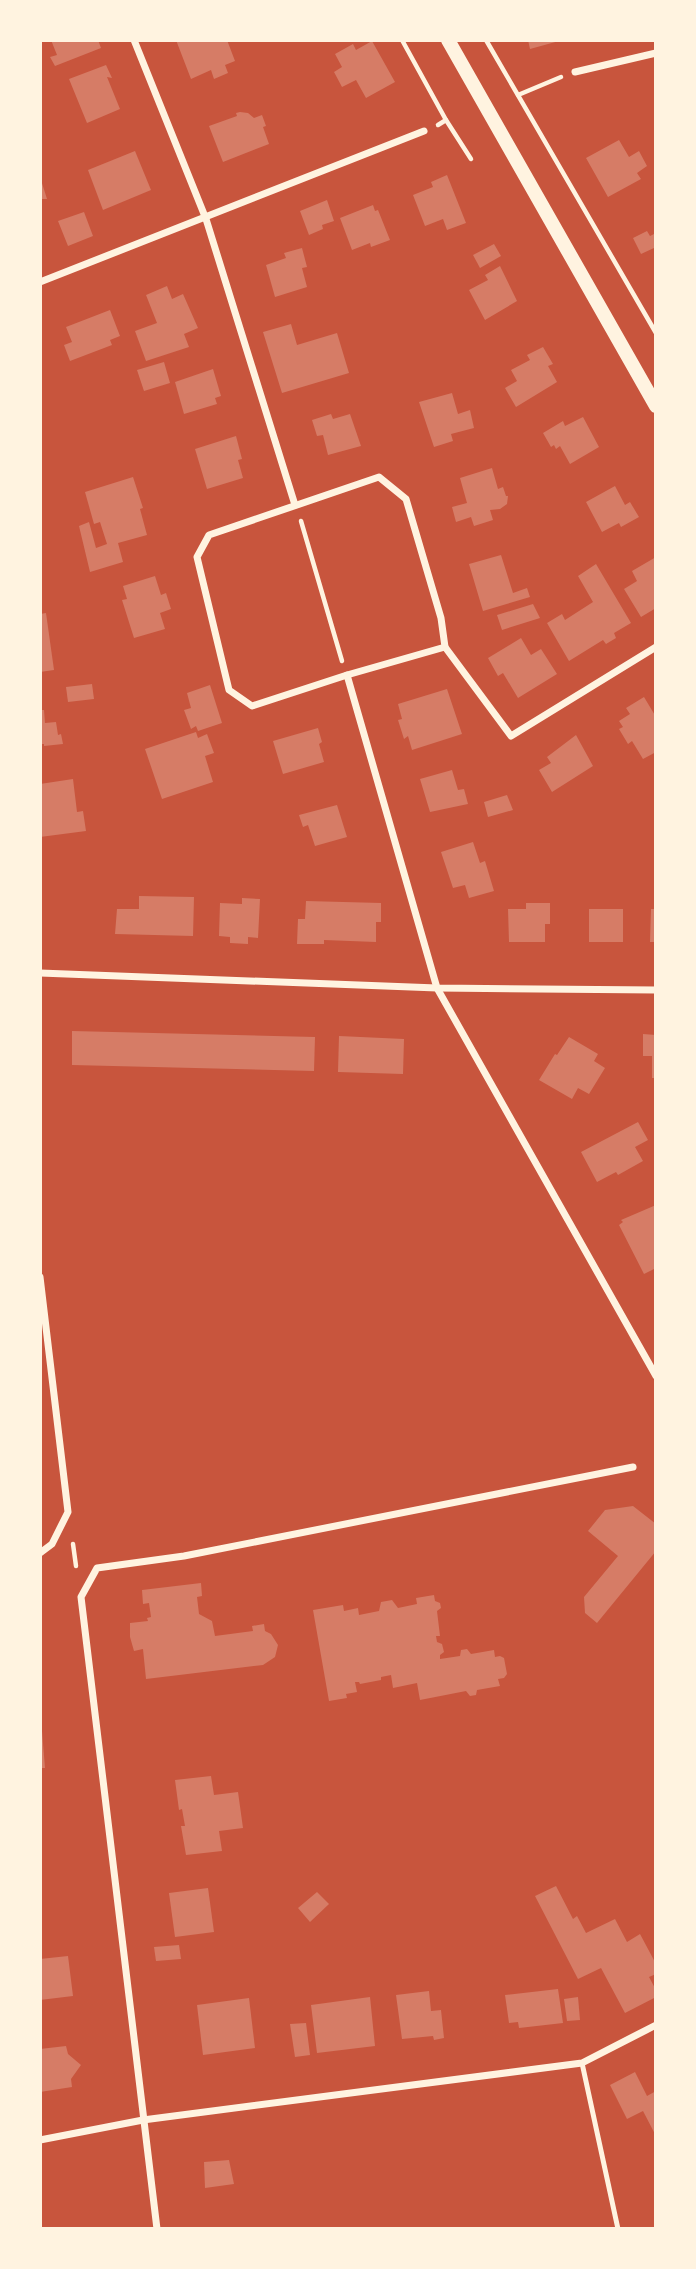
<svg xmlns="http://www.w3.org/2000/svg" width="696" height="2269" font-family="'Alegreya Sans',sans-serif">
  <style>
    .building { fill: #d67c66 }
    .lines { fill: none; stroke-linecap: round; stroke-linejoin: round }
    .path { stroke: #fff3e0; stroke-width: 4.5 }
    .service { stroke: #fff3e0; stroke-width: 5 }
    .minor { stroke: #fff3e0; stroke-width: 7 }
    .secondary { stroke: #fff3e0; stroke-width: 14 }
  </style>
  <rect width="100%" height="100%" fill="#c8553d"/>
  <g class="building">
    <path d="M51,40H98L101,48L55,66L50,57L57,55Z"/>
    <path d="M176,40H227L235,61L225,65L228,73L214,79L211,70L191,79Z"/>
    <path d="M528,40H559V41L530,49Z"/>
    <path d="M372,41L395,82L366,98L356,80L342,87L334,72L342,67L335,54L353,44L356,50Z"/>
    <path d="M106,65L112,78L107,77L120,109L87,123L69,79Z"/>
    <path d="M240,112L248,113L254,118L262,115L266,126L263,127L269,144L223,162L209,126L237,116L236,113Z"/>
    <path d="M619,140L629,157L639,151L647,166L637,173L641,179L608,197L586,158Z"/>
    <path d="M135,151L151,190L103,210L88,170Z"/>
    <path d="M447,175L466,223L447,230L443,219L425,226L413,195L433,187L431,182Z"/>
    <path d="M41,180L47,199H40Z"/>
    <path d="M327,200L334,221L322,225L323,229L309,235L300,211Z"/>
    <path d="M373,205L375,211L378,210L390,240L371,247L370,243L352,250L340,218Z"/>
    <path d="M84,212L93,236L68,246L58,221Z"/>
    <path d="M647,231L650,236L656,233V252L654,248L641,254L633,238Z"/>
    <path d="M494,244L501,256L480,268L473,255Z"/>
    <path d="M302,248L307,267L302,268L307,287L275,297L266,265L286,258L284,253Z"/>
    <path d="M500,266L517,301L485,320L469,290L488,280L485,275Z"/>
    <path d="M167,286L172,299L183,294L198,328L184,334L189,347L146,361L135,331L157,323L146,295Z"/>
    <path d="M110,310L120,336L110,340L112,345L70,361L64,345L72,342L66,327Z"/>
    <path d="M291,324L297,345L337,333L349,373L282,393L263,332Z"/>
    <path d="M543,347L553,364L548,366L557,382L516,407L505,388L517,381L511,370L530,360L527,355Z"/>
    <path d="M164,362L170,383L144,391L137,370Z"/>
    <path d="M213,369L221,396L215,398L217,404L184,414L175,382Z"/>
    <path d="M452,393L458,414L470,410L474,428L451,434L453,441L434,447L419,402Z"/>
    <path d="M331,414L333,419L350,414L361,446L328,455L323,435L317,436L312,420Z"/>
    <path d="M583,417L599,447L570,464L560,446L556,449L554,445L551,447L543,433L563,421L565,426Z"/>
    <path d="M236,436L242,459L238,460L243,478L207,489L195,449Z"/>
    <path d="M492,468L498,489L503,487L506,496H508L507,504L500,509L490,510L493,520L474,526L471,517L456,522L452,507L467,503L460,478Z"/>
    <path d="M133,477L143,508L140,509L147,535L118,543L123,562L90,572L79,526L89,522L96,548L107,544L100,522L94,524L85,492Z"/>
    <path d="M615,486L625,505L630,502L639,517L621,527L619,523L602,532L586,502Z"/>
    <path d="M501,555L513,593L527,588L530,597L483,611L469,564Z"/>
    <path d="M656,557V608L641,617L624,589L637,581L632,571Z"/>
    <path d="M596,564L631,623L614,633L616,638L606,644L603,640L569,661L547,623L562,614L565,620L593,602L578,576Z"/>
    <path d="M155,576L161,595L166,593L171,609L160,613L165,629L134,638L122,600L127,599L123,586Z"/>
    <path d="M533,604L540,618L502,630L497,615Z"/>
    <path d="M46,613L54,670L40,672V614Z"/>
    <path d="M521,638L531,655L541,649L557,674L518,698L503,673L498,676L488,658Z"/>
    <path d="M92,684L94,699L68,702L66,687Z"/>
    <path d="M210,685L222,723L198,731L196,726L191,729L184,710L191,708L187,693Z"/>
    <path d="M447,689L462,734L412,750L408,736L404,739L398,720L402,719L398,704Z"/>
    <path d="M644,697L656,717V752L643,759L632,741L628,744L619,729L623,727L619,721L630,714L626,708Z"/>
    <path d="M40,710H44L45,723L56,722L58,735L61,734L63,744L44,746V744H40Z"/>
    <path d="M318,728L322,742L319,744L324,762L283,774L273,741Z"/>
    <path d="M196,732L198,738L207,734L214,753L205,756L213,782L162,799L145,749Z"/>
    <path d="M576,735L593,766L552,792L539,770L551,763L547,757Z"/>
    <path d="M452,770L458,790L464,789L468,804L430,812L420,779Z"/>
    <path d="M73,779L77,812L83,811L86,831L40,837V784Z"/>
    <path d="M507,795L513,810L488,817L484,802Z"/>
    <path d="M337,805L347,837L315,846L308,825L303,827L299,815Z"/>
    <path d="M473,842L480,863L485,861L494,891L469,898L465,885L453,888L441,852Z"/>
    <path d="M139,896L194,897L193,936L115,934L117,909H139Z"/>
    <path d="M242,898L260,899L258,938L248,937V944L230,943V937L219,936L220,903L242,904Z"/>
    <path d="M306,901L381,903V922H376V942L324,940V944H297L298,919H305Z"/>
    <path d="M526,903H550V924H545V942H509L508,909H526Z"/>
    <rect x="589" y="909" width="34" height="33"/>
    <path d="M651,909H656V942H650Z"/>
    <path d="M72,1031L315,1037L314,1071L72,1065Z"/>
    <path d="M643,1034L656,1035V1078H652V1056H643Z"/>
    <path d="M339,1036L404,1039L403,1074L338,1072Z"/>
    <path d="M569,1037L598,1054L594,1061L605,1068L589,1094L578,1088L572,1099L539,1080L555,1054L557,1055Z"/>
    <path d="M638,1122L648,1140L635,1147L643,1161L618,1175L616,1172L597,1182L581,1152Z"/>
    <path d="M656,1205V1268L644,1274L619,1225L623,1222L621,1220Z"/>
    <path d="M633,1506L656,1524V1551L597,1623L585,1613L584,1597L618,1556L588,1531L605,1510Z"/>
    <path d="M201,1583L202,1596L197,1597L199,1614L212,1621L215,1636L253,1631L252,1626L264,1624L265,1631L271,1634L278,1645L275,1657L263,1665L146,1679L143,1649L134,1651L130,1637V1623L148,1621L147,1618L151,1617L149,1603L143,1604L142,1590Z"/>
    <path d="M434,1595L435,1601L440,1603L441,1608L437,1611L440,1636H436L437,1642L442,1644L444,1652L440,1655V1659L460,1656L461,1650L467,1649L471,1654L494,1650L495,1657L500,1656L504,1658L507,1674L504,1678L498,1679L500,1686L477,1690L476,1695L470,1696L466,1691L420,1700L417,1683L393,1688L391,1675L381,1677V1680L360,1684L359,1682H355L357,1692L346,1694L347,1698L329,1701L313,1610L343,1605L344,1611L358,1608L359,1615L379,1611L381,1602L392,1600L398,1608L417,1604L416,1598Z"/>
    <path d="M40,1731H42L45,1768H40Z"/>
    <path d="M211,1776L214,1795L238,1792L243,1828L219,1831L222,1851L186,1855L181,1826H185L182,1809L179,1810L175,1780Z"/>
    <path d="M556,1886L573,1919L577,1916L586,1933L615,1919L627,1942L640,1934L656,1964V1974L649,1977L656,1990V1997L625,2013L601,1968L578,1979L535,1896Z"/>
    <path d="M208,1888L214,1932L175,1937L169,1893Z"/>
    <path d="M317,1892L329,1904L310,1922L298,1908Z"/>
    <path d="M179,1945L181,1959L156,1961L154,1947Z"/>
    <path d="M68,1956L73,1996L40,2000V1959Z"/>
    <path d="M558,1989L563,2023L519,2028L518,2022L509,2023L505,1995Z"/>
    <path d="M429,1991L431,2011L441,2010L444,2038L434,2040L433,2036L402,2039L396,1995Z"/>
    <path d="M370,1997L375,2046L317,2053L311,2005Z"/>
    <path d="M578,1997L580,2020L567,2021L564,1999Z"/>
    <path d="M249,1998L255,2048L203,2055L197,2005Z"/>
    <path d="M306,2023L310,2055L295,2057L290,2024Z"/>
    <path d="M66,2046L68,2054L81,2065L71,2079L72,2087L40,2092V2049Z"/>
    <path d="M635,2072L647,2096L656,2091V2136L643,2111L627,2119L610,2085Z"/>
    <path d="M229,2160L234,2184L205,2188L204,2162Z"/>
  </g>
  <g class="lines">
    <g class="path">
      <path d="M402,40L446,120"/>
      <path d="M486,40L656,333"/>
      <path d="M518,95L561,77"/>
      <path d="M438,125L446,120L471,159"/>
      <path d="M301,521L342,661"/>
      <path d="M73,1544L76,1566"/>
    </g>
    <path class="service" d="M582,2063L618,2229"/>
    <g class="minor">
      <path d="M134,40L206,219L295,505"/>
      <path d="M575,72L656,53"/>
      <path d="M40,282L424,131"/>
      <path d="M379,477L406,499L441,618L445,647L347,675L252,706L229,690L197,557L209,535Z"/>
      <path d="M445,647L511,736L656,647"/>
      <path d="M347,675L437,988L656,1376"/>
      <path d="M40,973L437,988L656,990"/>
      <path d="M40,1277L68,1512L52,1544L40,1553"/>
      <path d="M40,2140L143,2120L582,2063L656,2025"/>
      <path d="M157,2229L81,1597L97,1568L184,1556L633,1467"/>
    </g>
    <path class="secondary" d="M448,40L656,406"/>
  </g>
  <rect width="696" height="2269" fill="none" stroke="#fff3e0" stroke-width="84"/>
</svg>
